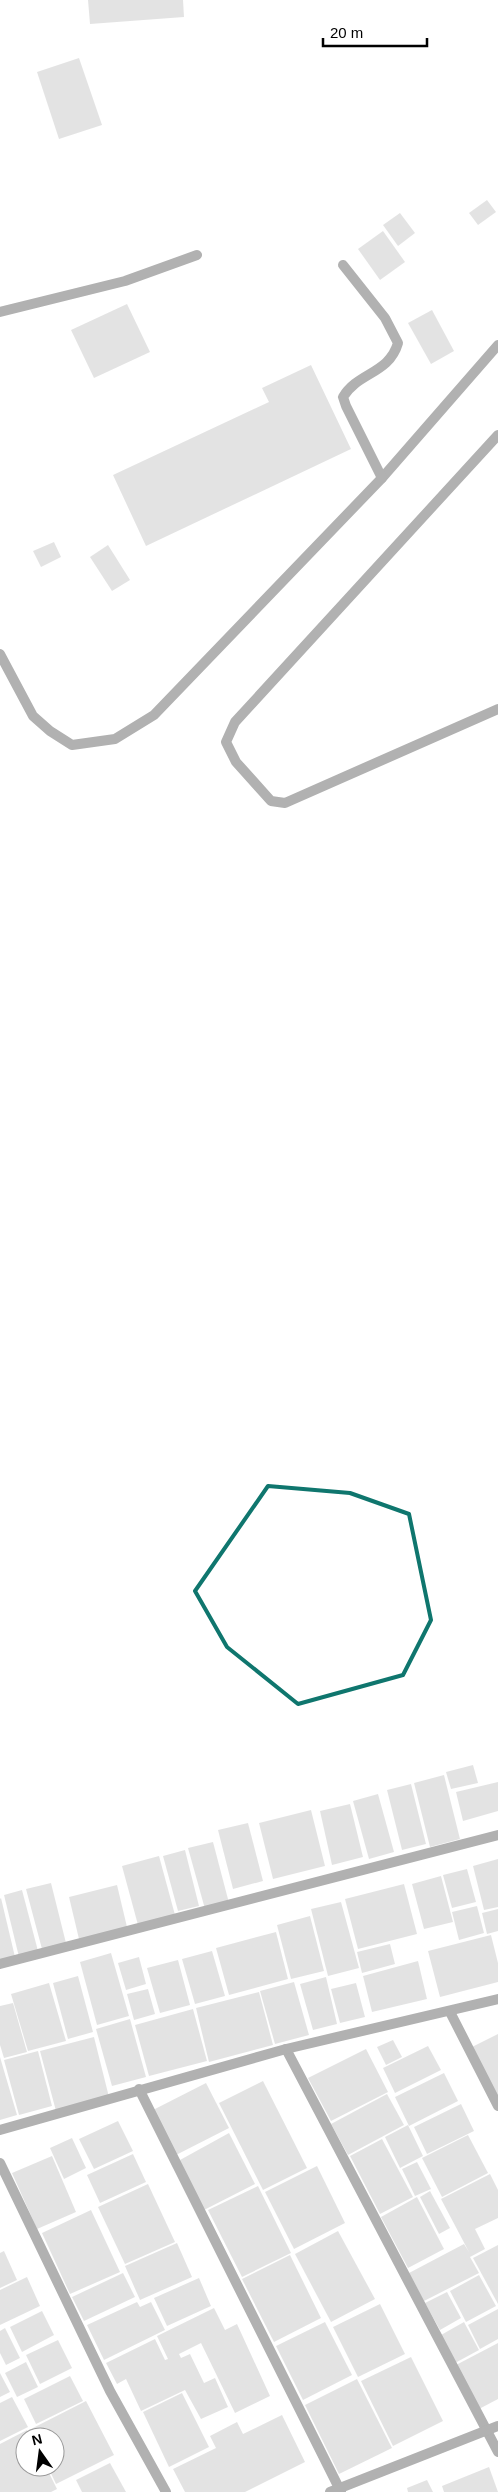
<svg xmlns="http://www.w3.org/2000/svg" width="498" height="2492" font-family="Arial,sans-serif">
  <style>
    .building { fill: #c2c2c2 }
    .lines { fill: none; stroke-linecap: round; stroke-linejoin: round }
    .service { stroke: #525252; stroke-width: 10 }
    .minor { stroke: #525252; stroke-width: 10 }
    .marked { fill: none; stroke: #0f766e; stroke-width: 4; stroke-linejoin: round }
  </style>
  <rect width="100%" height="100%" fill="#fff"/>
  <g class="building">
    <path d="M88,0H183L184,17L90,24Z"/>
    <path d="M79,58L102,125L59,139L37,72Z"/>
    <path d="M487,200L496,212L478,225L469,213Z"/>
    <path d="M400,213L415,233L398,246L383,225Z"/>
    <path d="M383,231L405,262L380,280L358,249Z"/>
    <path d="M127,304L150,352L94,378L71,330Z"/>
    <path d="M432,310L454,351L431,364L408,323Z"/>
    <path d="M311,365L351,449L146,546L113,475L269,402L262,388Z"/>
    <path d="M54,542L61,557L41,567L33,551Z"/>
    <path d="M108,545L130,580L112,591L90,557Z"/>
    <path d="M473,1765L478,1783L451,1789L446,1772Z"/>
    <path d="M444,1775L460,1839L430,1847L414,1783Z"/>
    <path d="M498,1782V1811L463,1821L456,1792Z"/>
    <path d="M411,1784L426,1844L402,1850L387,1790Z"/>
    <path d="M378,1794L394,1852L369,1859L353,1801Z"/>
    <path d="M350,1804L363,1857L332,1865L320,1811Z"/>
    <path d="M311,1810L325,1866L273,1879L259,1823Z"/>
    <path d="M248,1823L263,1881L233,1889L218,1830Z"/>
    <path d="M213,1842L229,1903L205,1909L188,1848Z"/>
    <path d="M185,1850L199,1906L178,1911L163,1856Z"/>
    <path d="M159,1856L175,1915L138,1925L122,1866Z"/>
    <path d="M498,1859V1907L484,1910L473,1866Z"/>
    <path d="M467,1869L476,1902L452,1908L443,1875Z"/>
    <path d="M441,1876L453,1922L424,1929L412,1884Z"/>
    <path d="M51,1883L66,1943L42,1949L26,1889Z"/>
    <path d="M404,1884L417,1934L358,1949L345,1899Z"/>
    <path d="M117,1885L127,1927L79,1939L69,1897Z"/>
    <path d="M22,1890L38,1951L19,1957L4,1895Z"/>
    <path d="M1,1898L15,1957L0,1960V1899Z"/>
    <path d="M341,1902L359,1968L328,1976L311,1909Z"/>
    <path d="M477,1906L484,1933L459,1940L452,1912Z"/>
    <path d="M498,1909V1931L487,1934L482,1913Z"/>
    <path d="M310,1916L324,1971L291,1979L277,1925Z"/>
    <path d="M276,1932L288,1979L229,1995L216,1948Z"/>
    <path d="M491,1935L498,1963V1982L440,1997L428,1951Z"/>
    <path d="M390,1944L395,1964L362,1973L357,1952Z"/>
    <path d="M212,1951L225,1996L195,2004L182,1959Z"/>
    <path d="M111,1953L129,2016L97,2025L80,1962Z"/>
    <path d="M139,1957L146,1984L126,1990L118,1963Z"/>
    <path d="M178,1960L190,2005L160,2013L147,1968Z"/>
    <path d="M418,1961L427,1999L372,2012L363,1976Z"/>
    <path d="M78,1976L93,2032L68,2039L53,1983Z"/>
    <path d="M326,1977L337,2024L313,2030L300,1984Z"/>
    <path d="M294,1982L309,2035L275,2044L260,1991Z"/>
    <path d="M49,1983L66,2041L28,2051L11,1994Z"/>
    <path d="M356,1983L365,2017L340,2023L331,1989Z"/>
    <path d="M148,1989L155,2014L134,2020L127,1994Z"/>
    <path d="M259,1992L273,2045L209,2062L196,2008Z"/>
    <path d="M13,2003L27,2052L4,2058L0,2045V2006Z"/>
    <path d="M193,2009L207,2061L149,2076L135,2025Z"/>
    <path d="M130,2019L146,2077L112,2086L96,2029Z"/>
    <path d="M498,2034V2100L472,2047Z"/>
    <path d="M94,2037L109,2097L56,2111L40,2051Z"/>
    <path d="M393,2040L402,2057L386,2065L377,2047Z"/>
    <path d="M428,2046L441,2070L395,2093L383,2068Z"/>
    <path d="M366,2049L388,2092L331,2121L308,2078Z"/>
    <path d="M38,2051L52,2106L19,2115L4,2060Z"/>
    <path d="M0,2057L17,2115L0,2120Z"/>
    <path d="M444,2073L458,2101L409,2126L395,2097Z"/>
    <path d="M263,2081L307,2168L263,2190L219,2103Z"/>
    <path d="M206,2083L229,2128L176,2155L153,2110Z"/>
    <path d="M387,2094L404,2125L348,2155L331,2124Z"/>
    <path d="M461,2104L474,2131L427,2154L414,2127Z"/>
    <path d="M118,2121L133,2151L94,2169L79,2139Z"/>
    <path d="M408,2125L423,2156L400,2168L385,2137Z"/>
    <path d="M229,2133L255,2184L204,2210L180,2160Z"/>
    <path d="M468,2135L488,2173L442,2197L422,2158Z"/>
    <path d="M72,2138L86,2168L64,2179L50,2148Z"/>
    <path d="M382,2139L413,2197L380,2214L350,2156Z"/>
    <path d="M133,2154L146,2182L100,2203L87,2175Z"/>
    <path d="M52,2156L76,2212L37,2229L12,2173Z"/>
    <path d="M417,2162L431,2189L415,2196L402,2169Z"/>
    <path d="M317,2166L345,2223L294,2249L265,2192Z"/>
    <path d="M490,2174L498,2190V2218L475,2229L485,2249L470,2257L479,2273L424,2301L409,2273L464,2244L469,2252L441,2199Z"/>
    <path d="M148,2184L175,2242L125,2264L98,2207Z"/>
    <path d="M258,2186L291,2253L242,2277L208,2210Z"/>
    <path d="M430,2191L450,2228L439,2234L420,2197Z"/>
    <path d="M417,2197L444,2249L408,2268L381,2217Z"/>
    <path d="M91,2210L120,2272L70,2294L42,2233Z"/>
    <path d="M338,2231L375,2299L331,2322L295,2254Z"/>
    <path d="M177,2243L192,2277L140,2300L125,2266Z"/>
    <path d="M498,2245V2304L473,2258Z"/>
    <path d="M4,2251L17,2280L0,2288V2253Z"/>
    <path d="M290,2255L321,2318L274,2342L242,2279Z"/>
    <path d="M123,2273L135,2297L84,2321L72,2297Z"/>
    <path d="M479,2275L496,2306L466,2322L450,2291Z"/>
    <path d="M27,2277L40,2306L0,2325V2290Z"/>
    <path d="M199,2278L211,2306L167,2326L154,2298Z"/>
    <path d="M447,2292L461,2318L440,2330L425,2303Z"/>
    <path d="M137,2302L140,2307L151,2302L165,2330L104,2360L87,2325Z"/>
    <path d="M380,2304L405,2354L358,2377L333,2327Z"/>
    <path d="M214,2308L225,2330L237,2324L270,2396L235,2413L201,2343L179,2354L181,2358L190,2354L204,2383L215,2378L228,2407L201,2419L185,2390L141,2411L126,2379L117,2384L106,2363L155,2339L165,2360L168,2359L157,2336Z"/>
    <path d="M498,2309V2339L480,2349L468,2325Z"/>
    <path d="M42,2311L54,2335L22,2352L10,2327Z"/>
    <path d="M325,2322L352,2375L303,2400L276,2346Z"/>
    <path d="M464,2322L479,2350L455,2363L441,2335Z"/>
    <path d="M5,2328L20,2358L6,2365L0,2353V2331Z"/>
    <path d="M58,2340L72,2368L40,2384L26,2355Z"/>
    <path d="M498,2343V2399L479,2409L456,2365Z"/>
    <path d="M411,2357L443,2421L393,2446L361,2381Z"/>
    <path d="M26,2362L38,2387L17,2397L5,2373Z"/>
    <path d="M0,2373L10,2392L0,2397Z"/>
    <path d="M70,2376L83,2401L36,2424L24,2399Z"/>
    <path d="M357,2379L392,2448L339,2474L305,2405Z"/>
    <path d="M182,2393L209,2447L169,2467L143,2412Z"/>
    <path d="M12,2397L28,2427L0,2441V2403Z"/>
    <path d="M86,2401L114,2455L56,2484L48,2467H55V2437H33L29,2430Z"/>
    <path d="M282,2415L305,2462L245,2492H185L173,2469L216,2448L210,2436L237,2422L243,2434Z"/>
    <path d="M27,2430L31,2437H25V2467H46L57,2489L51,2492H0V2444Z"/>
    <path d="M110,2463L126,2492H82L76,2480Z"/>
    <path d="M489,2467L498,2492H444L442,2486Z"/>
    <path d="M427,2480L433,2492H408L407,2488Z"/>
  </g>
  <g class="lines">
    <g class="service">
      <path d="M498,435L235,722L226,742L236,762L271,801L285,803L498,709"/>
      <path d="M0,654L33,716L50,731L72,745L115,739L154,715L382,478L498,345"/>
    </g>
    <g class="minor">
      <path d="M343,265L385,318L398,343C389,374 358,372 343,397L346,406L382,478"/>
      <path d="M0,312L125,281L197,255"/>
      <path d="M0,1964L498,1835"/>
      <path d="M450,2012L498,2106"/>
      <path d="M286,2049L498,2452"/>
      <path d="M139,2089L341,2492"/>
      <path d="M0,2130L286,2049L498,1999"/>
      <path d="M0,2163L110,2391L166,2492"/>
      <path d="M330,2492L498,2426"/>
    </g>
  </g>
  <path d="M0 0H498V2492H0ZM268,1486L350,1493L409,1514L431,1620L403,1675L298,1704L227,1647L195,1591Z" fill="#fff" fill-opacity=".55" fill-rule="evenodd"/>
  <path class="marked" d="M268,1486L350,1493L409,1514L431,1620L403,1675L298,1704L227,1647L195,1591Z"/>
  <g transform="translate(40 2452) rotate(346)"><circle r="24" fill="#ffffff" stroke="#999999"/>
  <path d="M0-4L9 19L0 12L-9 19Z" fill="#000000"/>
  <text y="-8" font-size="14" font-weight="bold" text-anchor="middle" fill="#000000">N</text>
  </g>
  <path d="M323 38v8h104v-8" fill="none" stroke="#000000" stroke-width="2.5"/>
  <text x="330" y="38" font-size="15" fill="#000000" stroke="#ffffff" stroke-width="4" paint-order="stroke">20 m</text>
</svg>
